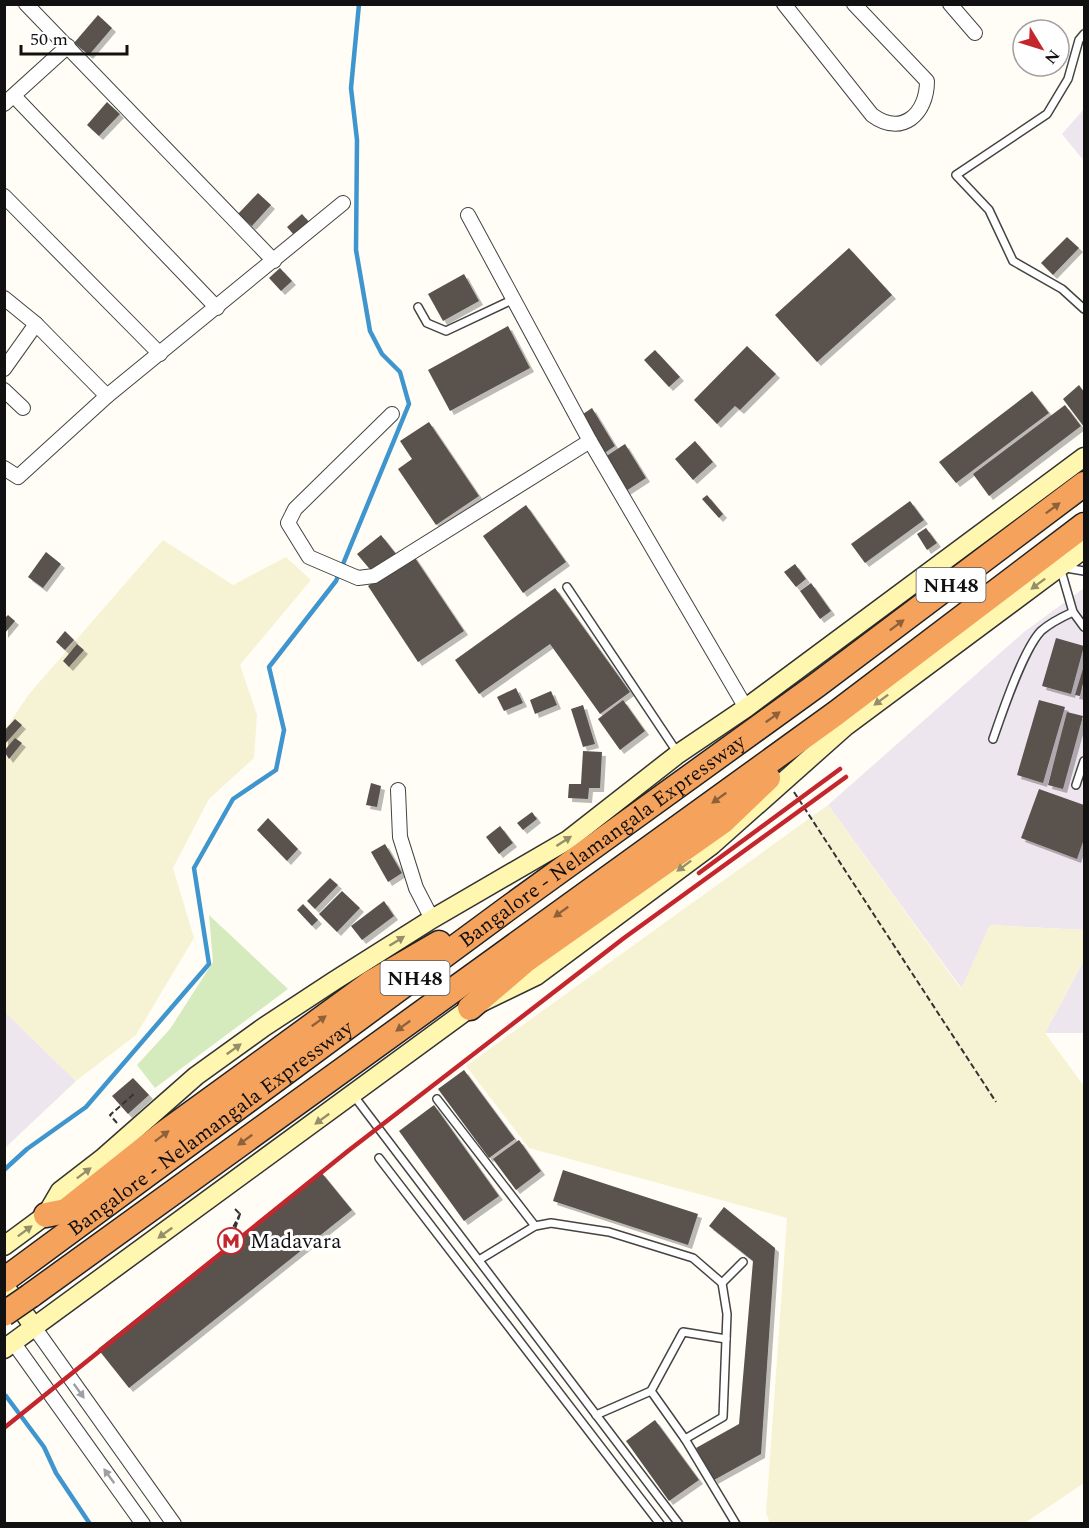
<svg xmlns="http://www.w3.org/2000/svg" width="1089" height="1528" font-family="Spectral,serif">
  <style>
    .industrial { fill: #eee6ef }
    .farmland { fill: #f6f3d4 }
    .green { fill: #d5ebbd }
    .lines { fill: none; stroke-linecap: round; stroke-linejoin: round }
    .stream { stroke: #3f96cf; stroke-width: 4.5 }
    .building { fill: #5a524d; filter: url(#shadow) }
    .lane-casing { stroke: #444; stroke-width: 10 }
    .street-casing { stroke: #444; stroke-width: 16 }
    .secondary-casing { stroke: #333; stroke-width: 21 }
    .highway-casing { stroke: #222; stroke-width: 27 }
    .path { stroke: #333; stroke-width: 2; stroke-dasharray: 6 3; stroke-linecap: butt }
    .lane { stroke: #fff; stroke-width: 7 }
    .street { stroke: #fff; stroke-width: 14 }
    .secondary { stroke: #fff6b0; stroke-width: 18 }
    .highway { stroke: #f5a25d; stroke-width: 24 }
    .rail { stroke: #c4262e; stroke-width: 4.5 }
    .highway-bridge-casing { stroke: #222; stroke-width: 27; stroke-linecap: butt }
    .path-bridge { stroke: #333; stroke-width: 2; stroke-dasharray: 6 3; stroke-linecap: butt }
    .highway-bridge { stroke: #f5a25d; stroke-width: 24 }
    .oneway { fill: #8e613b }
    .oneway2 { fill: #948f68 }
    .oneway3 { fill: #a0a0a0 }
    .labels { text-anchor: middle; stroke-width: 6; stroke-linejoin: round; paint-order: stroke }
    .shield { fill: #fff; stroke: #585858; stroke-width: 1.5 }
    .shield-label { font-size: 20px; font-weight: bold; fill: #111 }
    .street-label { font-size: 21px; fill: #111; stroke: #fff }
    .poi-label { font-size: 21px; fill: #111; stroke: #fff; text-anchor: start }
  </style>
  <defs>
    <filter id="shadow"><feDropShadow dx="4" dy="4" stdDeviation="0" flood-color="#0004"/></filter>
  </defs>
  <rect width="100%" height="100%" fill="#fffdf5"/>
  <g class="industrial">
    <path d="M1084,109V161L1062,134Z"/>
    <path d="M1084,588V930L990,925L962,989L828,805L1024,632Z"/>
    <path d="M1084,960V1033H1045Z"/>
    <path d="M5,1012L76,1081L5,1148Z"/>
  </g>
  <g class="farmland">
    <path d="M163,540L233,585L286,557L311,580L240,665L257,715L254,758L209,799L173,868L194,938L136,1035L76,1081L5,1012L4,731L29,694Z"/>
    <path d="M828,805L961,989L990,925L1084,930V960L1045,1033L1084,1086V1483L1025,1523H770L766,1513L787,1218L529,1148L466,1066Z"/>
  </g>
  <path class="green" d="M209,915L288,989L155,1088L137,1065L170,1029L213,962Z"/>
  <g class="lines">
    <g class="stream">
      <path d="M4,1170L27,1149L86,1107L209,964L194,868L233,799L276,770L284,730L269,667L336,581L409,404L400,372L382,354L370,331L356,250L357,140L351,88L359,4"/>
      <path d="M6,1396L44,1447L56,1473L90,1524"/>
    </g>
  </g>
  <g class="building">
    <path d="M98,15L112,28L89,55L74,43Z"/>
    <path d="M107,102L120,114L99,136L87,125Z"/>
    <path d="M258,193L271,205L252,226L238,214Z"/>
    <path d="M302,214L309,222L294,235L287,227Z"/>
    <path d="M1067,237L1079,248L1053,275L1041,263Z"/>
    <path d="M849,248L892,295L817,362L775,315Z"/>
    <path d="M280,268L292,281L281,291L269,278Z"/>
    <path d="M464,274L479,301L443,321L428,294Z"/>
    <path d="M508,326L530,368L450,411L428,370Z"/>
    <path d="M747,346L776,374L740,410L735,406L717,424L694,400Z"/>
    <path d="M655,350L680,377L669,387L644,360Z"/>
    <path d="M1079,385L1084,392V427L1063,399Z"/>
    <path d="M1032,391L1049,413L956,483L939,462Z"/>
    <path d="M1065,405L1081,426L989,496L973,474Z"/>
    <path d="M592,408L615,446L603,454L580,416Z"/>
    <path d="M429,422L479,496L436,525L398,469L412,459L400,441Z"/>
    <path d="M695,441L713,462L693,480L675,459Z"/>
    <path d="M625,444L646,478L626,491L605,457Z"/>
    <path d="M707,495L723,514L719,518L702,499Z"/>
    <path d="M910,501L924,520L865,563L851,544Z"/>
    <path d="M526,505L566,562L523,593L483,536Z"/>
    <path d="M926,528L937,543L927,550L917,534Z"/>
    <path d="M381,535L396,554L373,573L357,554Z"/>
    <path d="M46,552L61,564L43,588L28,577Z"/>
    <path d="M413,555L464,631L418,662L368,586Z"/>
    <path d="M795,564L806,579L796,587L784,572Z"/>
    <path d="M811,583L831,611L820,619L800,591Z"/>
    <path d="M555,588L630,692L600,714L550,644L479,694L455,660Z"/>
    <path d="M8,615L15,621L4,634V619Z"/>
    <path d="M65,631L74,640L65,650L56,642Z"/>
    <path d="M1056,638L1084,646L1071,694L1042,686Z"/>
    <path d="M77,644L84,650L69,667L63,661Z"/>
    <path d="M1084,665V680L1080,696L1075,695Z"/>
    <path d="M516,688L523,703L504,711L497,697Z"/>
    <path d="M551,691L557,705L535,714L530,700Z"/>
    <path d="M623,700L645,731L620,750L598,719Z"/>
    <path d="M1039,700L1065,707L1043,783L1017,775Z"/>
    <path d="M583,705L595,744L583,747L571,709Z"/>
    <path d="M1067,712L1083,716L1063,789L1048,785Z"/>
    <path d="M15,719L22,725L4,745V731Z"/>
    <path d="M15,738L22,743L9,759L4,751Z"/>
    <path d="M583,751L602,752L600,788H589L588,799L568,798L569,784H581Z"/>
    <path d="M371,783L381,786L377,807L366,805Z"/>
    <path d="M1039,789L1084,805V839L1077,859L1021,838Z"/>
    <path d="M532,812L537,819L523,830L517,823Z"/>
    <path d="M268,818L298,849L287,861L257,830Z"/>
    <path d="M500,826L513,843L499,854L486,837Z"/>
    <path d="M385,844L402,873L388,882L371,852Z"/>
    <path d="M330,878L338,885L315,909L307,901Z"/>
    <path d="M342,891L360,908L337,932L319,914Z"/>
    <path d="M384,901L394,916L362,940L351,926Z"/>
    <path d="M303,904L318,920L312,926L297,910Z"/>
    <path d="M464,1070L515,1139L489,1158L438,1089Z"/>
    <path d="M133,1078L149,1095L128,1114L112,1096Z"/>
    <path d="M434,1105L499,1196L464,1221L399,1131Z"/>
    <path d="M519,1140L541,1171L516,1190L493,1159Z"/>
    <path d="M563,1170L698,1214L688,1245L553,1201Z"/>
    <path d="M321,1172L352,1210L129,1388L98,1349Z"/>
    <path d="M724,1207L775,1248L761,1454L714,1480L696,1448L739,1424L753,1261L709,1226Z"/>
    <path d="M655,1420L699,1480L669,1501L626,1441Z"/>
  </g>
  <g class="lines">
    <defs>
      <g id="lane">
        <path d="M1084,34L1079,40L1068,79L1047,114L956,175L989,210L1013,261L1062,289L1084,309"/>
        <path d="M418,307L427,323L446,331L514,299"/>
        <path d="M1084,571L1060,567L1073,612L1084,627"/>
        <path d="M567,587L677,752"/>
        <path d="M993,739C1002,713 1023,650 1041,631C1050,623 1062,617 1073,612"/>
        <path d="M1076,785L1084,761"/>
        <path d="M354,1096L679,1524"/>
        <path d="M437,1099L535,1226"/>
        <path d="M379,1158L660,1524"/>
        <path d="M479,1260L535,1226L551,1223L609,1232L693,1258L722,1283L727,1314L723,1417L685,1439L736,1524"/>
        <path d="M722,1283L743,1262"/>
        <path d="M651,1391L685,1439"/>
        <path d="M596,1415L651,1391L683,1332L726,1339"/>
      </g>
      <g id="street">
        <path d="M26,4L274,261"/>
        <path d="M784,4L872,115C902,137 927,114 927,81L854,4"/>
        <path d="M950,4L975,33"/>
        <path d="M14,96L217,308"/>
        <path d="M4,104L68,46"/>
        <path d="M4,196L160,354"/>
        <path d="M468,215L590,441L746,708"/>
        <path d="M4,298L36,324L107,396"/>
        <path d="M4,369L36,324"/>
        <path d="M4,390L23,408"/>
        <path d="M392,414L295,509L288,523L309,557L358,578L374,576L590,441"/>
        <path d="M4,468L18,477L107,396L343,203"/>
        <path d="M398,790L400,837L416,888L432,919"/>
        <path d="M34,1327L174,1524"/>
        <path d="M13,1342L143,1524"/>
      </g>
      <g id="secondary">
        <path d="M4,1246L46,1215L60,1191L104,1157L196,1076L264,1027L334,981L432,919L568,840L678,754L746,708L1084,457"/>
        <path d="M4,1285L34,1327"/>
        <path d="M4,1349L470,1008L536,976L712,845L846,726L1084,549"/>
      </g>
      <g id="highway">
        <path d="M470,1008L526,960L722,822L768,778"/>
        <path d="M46,1215L66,1211L163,1134L372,982L439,943"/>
        <path id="s1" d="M4,1280L507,909L817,685L1084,484"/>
        <path d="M30,1296L835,714L1084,525"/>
      </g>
    </defs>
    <use href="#lane" class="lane-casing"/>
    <use href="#street" class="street-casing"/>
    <use href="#secondary" class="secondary-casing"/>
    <use href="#highway" class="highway-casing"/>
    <g class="path">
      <path d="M794,792L996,1102"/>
      <path d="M117,1123L110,1115L134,1094"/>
      <path d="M235,1209L240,1214"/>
    </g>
    <use href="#lane" class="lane"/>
    <use href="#street" class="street"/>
    <use href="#secondary" class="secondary"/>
    <use href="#highway" class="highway"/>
    <g class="rail">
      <path d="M699,873L840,769"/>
      <path d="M4,1428L348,1151L624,938L846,777"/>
    </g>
    <defs>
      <path id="highway-bridge" d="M4,1314L30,1296"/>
    </defs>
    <use href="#highway-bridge" class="highway-bridge-casing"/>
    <path class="path-bridge" d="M240,1214L231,1241L228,1237Z"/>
    <use href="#highway-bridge" class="highway-bridge"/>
  </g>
  <defs><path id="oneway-solid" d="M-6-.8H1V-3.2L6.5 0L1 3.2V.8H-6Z" transform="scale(1.5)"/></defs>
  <g class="oneway">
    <use href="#oneway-solid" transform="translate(1053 508) rotate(-37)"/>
    <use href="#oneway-solid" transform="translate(897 625) rotate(-37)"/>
    <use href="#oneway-solid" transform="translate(773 717) rotate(-36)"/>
    <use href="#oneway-solid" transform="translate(719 798) rotate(144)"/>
    <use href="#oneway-solid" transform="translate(561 912) rotate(144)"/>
    <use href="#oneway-solid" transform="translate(319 1021) rotate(-36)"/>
    <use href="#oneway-solid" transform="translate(403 1026) rotate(144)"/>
    <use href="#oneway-solid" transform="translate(162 1136) rotate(-37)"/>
    <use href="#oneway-solid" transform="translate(245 1140) rotate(144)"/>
  </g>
  <g class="oneway2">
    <use href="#oneway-solid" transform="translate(1038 584) rotate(143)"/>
    <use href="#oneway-solid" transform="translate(881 700) rotate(143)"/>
    <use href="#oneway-solid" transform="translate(564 841) rotate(-33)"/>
    <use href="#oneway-solid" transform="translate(684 866) rotate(143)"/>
    <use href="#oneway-solid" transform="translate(397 941) rotate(-32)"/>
    <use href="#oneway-solid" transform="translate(234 1049) rotate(-36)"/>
    <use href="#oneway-solid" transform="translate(322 1119) rotate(144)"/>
    <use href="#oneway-solid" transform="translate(84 1173) rotate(-37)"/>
    <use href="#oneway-solid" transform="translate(25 1231) rotate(-37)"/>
    <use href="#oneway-solid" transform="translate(165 1233) rotate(144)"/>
  </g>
  <g class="oneway3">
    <use href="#oneway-solid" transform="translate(79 1391) rotate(54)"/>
    <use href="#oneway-solid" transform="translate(109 1476) rotate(-126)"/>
  </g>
  <defs>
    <symbol id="metro-ring" viewBox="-11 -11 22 22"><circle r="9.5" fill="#fff" stroke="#c4262e" stroke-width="1.5"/><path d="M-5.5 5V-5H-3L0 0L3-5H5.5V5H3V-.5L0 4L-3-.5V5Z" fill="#c4262e"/></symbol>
  </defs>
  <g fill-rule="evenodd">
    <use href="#metro-ring" x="216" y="1226" width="30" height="30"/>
  </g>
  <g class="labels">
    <g class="shield">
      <rect x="916.5" y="568" width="69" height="34" rx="4.5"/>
      <rect x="380.5" y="961" width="69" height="34" rx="4.5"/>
    </g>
    <g class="shield-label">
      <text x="951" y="592">NH48</text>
      <text x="415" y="985">NH48</text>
    </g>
    <g class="street-label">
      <text dy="7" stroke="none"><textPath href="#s1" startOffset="742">Bangalore - Nelamangala Expressway</textPath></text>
      <text dy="7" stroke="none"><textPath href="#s1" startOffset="256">Bangalore - Nelamangala Expressway</textPath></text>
    </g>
    <g class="poi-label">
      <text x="250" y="1248">Madavara</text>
    </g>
  </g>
  <rect width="1089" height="1528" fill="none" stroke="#111111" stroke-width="12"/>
  <g transform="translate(1041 48) rotate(128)"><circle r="28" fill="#ffffff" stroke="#a0a0a0" stroke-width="1.5"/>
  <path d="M0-4.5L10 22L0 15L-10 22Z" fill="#c4262e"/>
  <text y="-9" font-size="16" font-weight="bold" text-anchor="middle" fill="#111111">N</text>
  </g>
  <path d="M21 45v9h106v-9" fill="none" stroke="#111111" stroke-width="3"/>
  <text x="30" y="45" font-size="18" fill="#111111" stroke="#ffffff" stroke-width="4.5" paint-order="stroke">50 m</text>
</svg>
